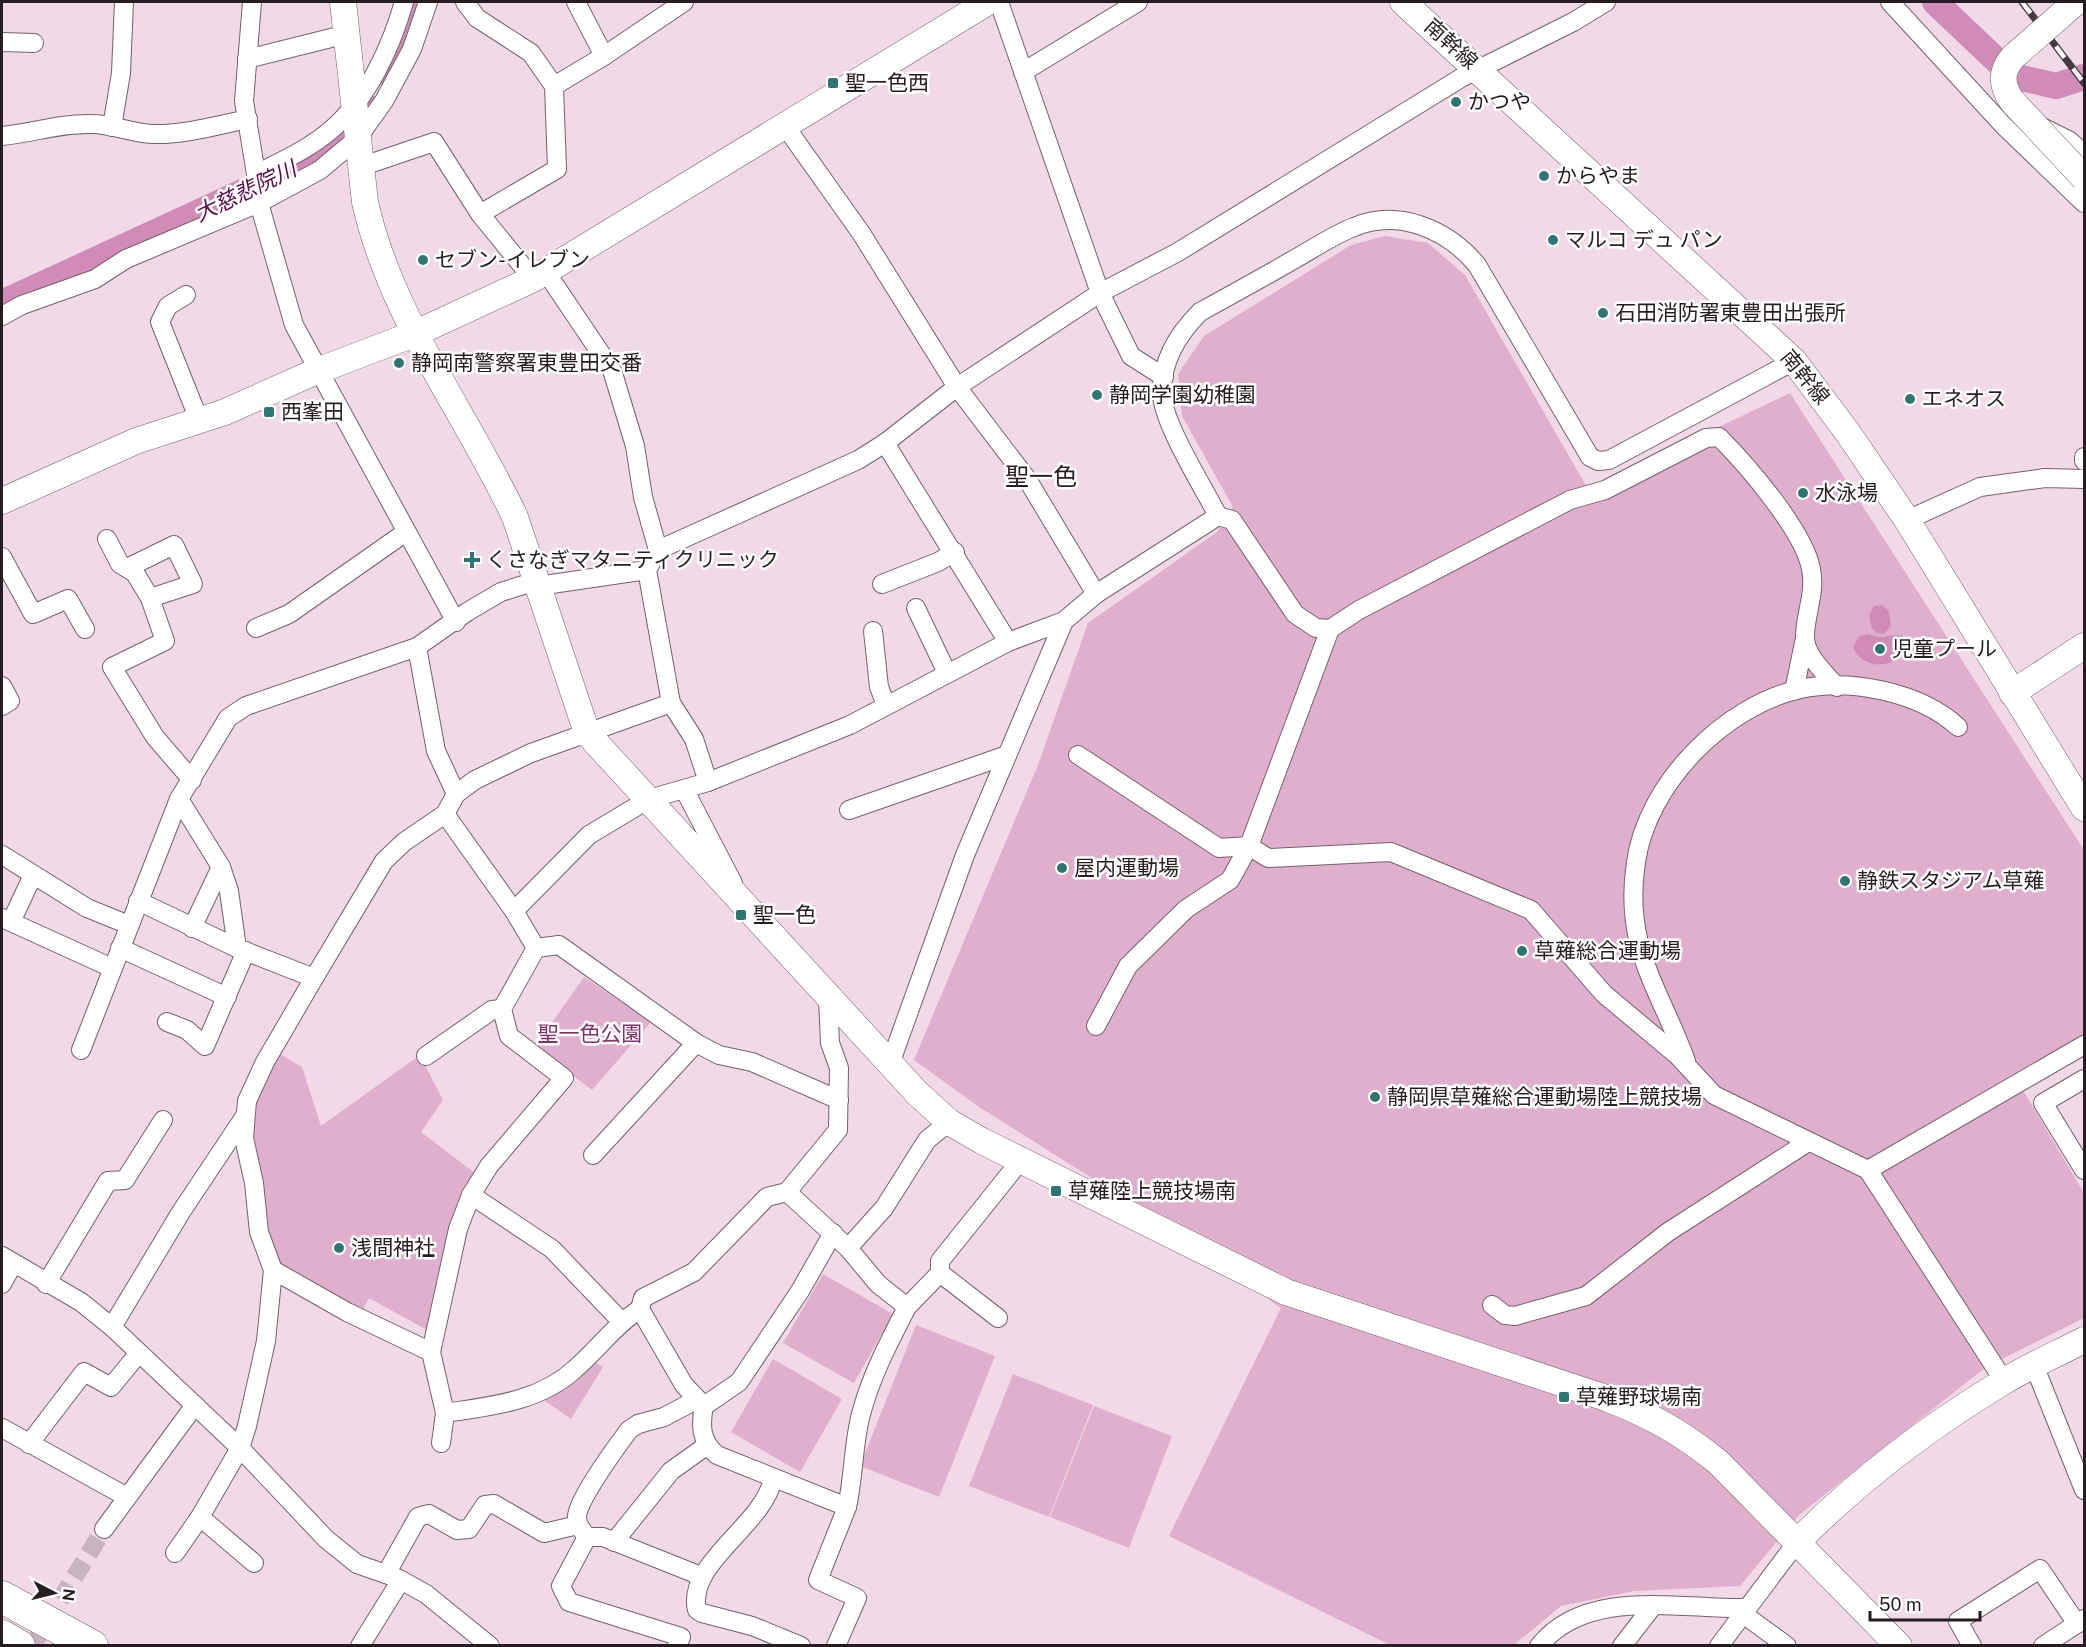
<svg xmlns="http://www.w3.org/2000/svg" width="2086" height="1647" font-family="'Public Sans','Noto Sans JP',sans-serif">
  <style>
    .green { fill: #e1afce }
    .water { fill: #d08bb7 }
    .lines { fill: none; stroke-linecap: round; stroke-linejoin: round }
    .river { stroke: #d08bb7; stroke-width: 26 }
    .street-tunnel { stroke: #c8b3c0; stroke-width: 18; stroke-dasharray: 18 9; stroke-linecap: butt }
    .street-casing { stroke: #75606d; stroke-width: 20 }
    .secondary-casing { stroke: #75606d; stroke-width: 27 }
    .highway-casing { stroke: #75606d; stroke-width: 33 }
    .street { stroke: #fff; stroke-width: 18 }
    .secondary { stroke: #fff; stroke-width: 26 }
    .highway { stroke: #fff; stroke-width: 32 }
    .rail-casing { stroke: #453a41; stroke-width: 7 }
    .rail { stroke: #fff; stroke-width: 4.5; stroke-dasharray: 14; stroke-linecap: butt }
    .secondary-bridge-casing { stroke: #75606d; stroke-width: 27; stroke-linecap: butt }
    .secondary-bridge { stroke: #fff; stroke-width: 26 }
    .poi-dot { fill: #2d7673; stroke: #fff; stroke-width: 2 }
    .labels { text-anchor: middle; stroke-width: 5; stroke-linejoin: round; paint-order: stroke }
    .street-label { font-size: 21px; fill: #251d22; stroke: #fff }
    .poi-label { font-size: 21px; fill: #251d22; stroke: #fff; text-anchor: start }
    .park-label { font-size: 21px; fill: #83326b; stroke: #fff }
    .water-label { font-size: 22px; font-style: italic; fill: #5e0b49; stroke: #fff }
    .quarter-label { font-size: 24px; fill: #251d22; stroke: #fff }
  </style>
  <rect width="100%" height="100%" fill="#f1d9e8"/>
  <g class="green">
    <path d="M1385,236L1428,243L1465,275L1588,489L1790,393L2084,850V1053L2021,1087L2084,1193V1318L1986,1367L1799,1515L1740,1586L1634,1591L1561,1606L1514,1645H1390L1169,1536L1281,1308L1106,1187L979,1107L914,1060L1038,765L1088,623L1217,532L1233,507L1182,416L1178,374L1204,336L1351,245Z"/>
    <path d="M584,977L651,1022L592,1090L535,1047Z"/>
    <path d="M278,1053L302,1067L321,1126L420,1055L443,1100L421,1132L476,1174L429,1331L369,1298L361,1314L276,1263L263,1217L250,1110Z"/>
    <path d="M823,1274L893,1314L854,1383L783,1343Z"/>
    <path d="M916,1325L995,1356L939,1497L860,1466Z"/>
    <path d="M773,1359L842,1399L800,1472L731,1432Z"/>
    <path d="M594,1362L603,1367L571,1419L541,1398Z"/>
    <path d="M1013,1374L1093,1405L1049,1517L969,1486Z"/>
    <path d="M1094,1406L1172,1436L1129,1548L1050,1517Z"/>
  </g>
  <g class="water">
    <path d="M1882,605L1889,611L1891,625L1884,634C1871,634 1871,625 1869,615L1874,606Z"/>
    <path d="M1868,634C1885,641 1887,633 1902,636L1907,646C1897,670 1863,671 1853,647L1859,636Z"/>
  </g>
  <g class="lines">
    <g class="river">
      <path d="M1935,2L2013,76L2056,86L2084,77"/>
      <path d="M390,74L403,47L417,2"/>
      <path d="M2,303L275,177L331,144L359,121L369,108"/>
    </g>
    <path class="street-tunnel" d="M32,1646L104,1529"/>
    <defs>
      <g id="street">
        <path d="M252,2L244,101L256,174C282,161 309,149 332,129C368,98 391,47 404,2"/>
        <path d="M465,2L477,18L531,53L554,86L557,169L480,214L533,279"/>
        <path d="M576,2L604,56"/>
        <path d="M999,2L1100,293L1131,356L1164,377"/>
        <path d="M1890,2L2003,125L2084,203"/>
        <path d="M2,42L34,43"/>
        <path d="M247,59L347,34"/>
        <path d="M1023,72L1138,2"/>
        <path d="M554,86L604,56L684,2"/>
        <path d="M785,126L861,233L957,387L1027,479L1096,594"/>
        <path d="M112,127L121,73L124,2"/>
        <path d="M2042,127L2070,141L2084,154"/>
        <path d="M2,136C33,133 60,123 92,124C114,124 135,135 157,134C187,134 218,125 248,119"/>
        <path d="M360,167L434,142L480,214"/>
        <path d="M256,174L259,203L294,325L456,622"/>
        <path d="M546,272L612,370L635,446L643,497L658,550"/>
        <path d="M186,295L168,306L160,322L199,420"/>
        <path d="M2,316L22,305L95,279L126,259L259,203L320,170L357,139L384,101L412,49L428,2"/>
        <path d="M885,443L1008,642"/>
        <path d="M2084,457V461"/>
        <path d="M1218,516L1232,520L1295,614L1316,628L1330,629"/>
        <path d="M1907,520L1980,487L2045,478L2084,479"/>
        <path d="M107,539L120,564L135,573L150,598L165,641L112,667L155,737L192,780"/>
        <path d="M2,557L33,614L68,599L85,629"/>
        <path d="M127,568L174,545L193,584L150,598"/>
        <path d="M882,584L938,562L955,552"/>
        <path d="M538,586L647,570"/>
        <path d="M916,608L947,673"/>
        <path d="M256,628L289,614L406,532"/>
        <path d="M873,631L879,687L886,705"/>
        <path d="M417,647L436,751L456,794"/>
        <path d="M2,686L10,701L2,706"/>
        <path d="M1794,691L1805,638"/>
        <path d="M1078,755L1219,848L1249,846L1268,858L1391,852L1531,910L1604,994L1677,1055L1714,1095L1868,1170L2004,1381"/>
        <path d="M708,782L694,739L671,703L647,570L658,550L858,460L885,443L957,387L1100,293L1178,252L1461,78L1573,22L1606,2"/>
        <path d="M684,789L733,883"/>
        <path d="M179,799L221,867L229,891L237,948"/>
        <path d="M849,810L1007,755"/>
        <path d="M445,814L514,911L536,948"/>
        <path d="M2,855L87,908L129,925"/>
        <path d="M138,901L237,948L314,978"/>
        <path d="M514,911L589,835L649,799L708,782L850,725L1008,642L1064,621"/>
        <path d="M2,918L112,968"/>
        <path d="M11,922L33,875"/>
        <path d="M192,928L221,867"/>
        <path d="M120,948L227,997"/>
        <path d="M167,1022L187,1030L205,1046L246,951"/>
        <path d="M1096,1026L1128,966L1186,909L1230,880L1249,846L1330,629L1359,610L1570,500L1605,490L1706,438L1719,437C1747,465 1804,531 1811,569C1816,593 1805,614 1805,637C1805,656 1826,674 1837,687"/>
        <path d="M81,1050L179,799L228,718L246,706L417,647L467,612L501,592L536,581"/>
        <path d="M426,1056L492,1010L502,1009"/>
        <path d="M1686,1061C1659,987 1623,947 1636,862C1647,784 1724,706 1800,689C1850,678 1920,692 1958,727"/>
        <path d="M890,1064L965,855L1064,621L1096,594L1218,516C1204,488 1163,424 1162,394C1161,362 1178,334 1200,312C1231,295 1262,278 1293,260C1313,249 1333,235 1354,227C1399,208 1448,230 1477,265L1590,457L1598,461L1609,460L1794,361"/>
        <path d="M2084,1079L2043,1103L2084,1170"/>
        <path d="M593,1155L696,1043"/>
        <path d="M1868,1170L2084,1045"/>
        <path d="M787,1192L848,1248L878,1284L907,1307L940,1273V1261L1021,1160"/>
        <path d="M471,1195L552,1249L621,1321"/>
        <path d="M833,1233L800,1291L739,1382L704,1406C700,1426 701,1442 717,1455L847,1507L818,1580L857,1598L836,1646"/>
        <path d="M848,1248L884,1208L927,1140L949,1122"/>
        <path d="M2,1256L81,1302L112,1327L240,1448L326,1539L357,1564L397,1578L426,1594L490,1646"/>
        <path d="M273,1270L347,1312L431,1352"/>
        <path d="M940,1273L998,1318"/>
        <path d="M2,1284L13,1264"/>
        <path d="M46,1284L108,1181L125,1180L163,1120"/>
        <path d="M1492,1305L1505,1315L1515,1316L1586,1296L1668,1232L1808,1142"/>
        <path d="M112,1327L181,1212L245,1116"/>
        <path d="M2034,1365L2084,1490"/>
        <path d="M696,1400L664,1417L638,1424L629,1430C617,1446 579,1498 577,1516C576,1524 582,1530 587,1537H603L701,1576"/>
        <path d="M704,1406L684,1385L640,1309L643,1298L694,1272L767,1197L787,1192L838,1130L839,1068L830,1043L828,999"/>
        <path d="M445,1413C491,1406 539,1402 575,1369C598,1349 615,1325 640,1309"/>
        <path d="M2,1428L127,1497"/>
        <path d="M441,1443L445,1413L431,1352L458,1229L471,1195L489,1166L564,1078L509,1036L502,1009L536,948L559,945L696,1043L719,1055L752,1062L839,1100"/>
        <path d="M29,1444L84,1372L111,1387L138,1354"/>
        <path d="M773,1479C763,1526 686,1563 697,1610L702,1613L752,1626L801,1646"/>
        <path d="M847,1507C854,1476 853,1444 861,1414C871,1376 889,1342 907,1307"/>
        <path d="M200,1517L254,1563"/>
        <path d="M104,1529L195,1405"/>
        <path d="M587,1537L561,1586L569,1602L681,1637L677,1646"/>
        <path d="M614,1542L671,1471L706,1446"/>
        <path d="M175,1553L200,1517L240,1448L247,1426L266,1341L273,1270L259,1232L254,1183L244,1138L247,1101L265,1062L314,978L384,861L404,842L445,814L456,794L475,780L531,753L671,703"/>
        <path d="M386,1574L418,1517L429,1514L457,1530L469,1529L485,1505L494,1504L544,1533L578,1525"/>
        <path d="M1743,1614L1787,1646"/>
        <path d="M360,1646L401,1580"/>
        <path d="M1539,1646C1587,1586 1681,1610 1748,1608"/>
        <path d="M1622,1646L1653,1606"/>
        <path d="M1719,1646L1797,1542"/>
        <path d="M1972,1646L1958,1621L2040,1569L2077,1624"/>
        <path d="M2043,1646L2084,1619"/>
      </g>
      <g id="secondary">
        <path d="M343,2L365,202C391,318 465,411 515,517L587,733L917,1093L949,1122L982,1141L1286,1292L1606,1398C1650,1415 1681,1432 1718,1462L1899,1646"/>
        <path d="M1403,2L1794,361L1848,433L1907,520L2084,808"/>
        <path d="M2,501L136,441L225,412L317,371L414,334L533,279L988,2"/>
        <path d="M2012,693L2084,646"/>
        <path d="M1797,1542C1859,1480 1928,1427 2003,1382C2029,1366 2057,1354 2084,1340"/>
      </g>
      <g id="highway">
        <path d="M2,1597L92,1646"/>
        <path d="M2,1636L19,1646"/>
      </g>
    </defs>
    <use href="#street" class="street-casing"/>
    <use href="#secondary" class="secondary-casing"/>
    <use href="#highway" class="highway-casing"/>
    <use href="#street" class="street"/>
    <use href="#secondary" class="secondary"/>
    <use href="#highway" class="highway"/>
    <defs>
      <path id="rail" d="M2022,2L2084,83"/>
    </defs>
    <use href="#rail" class="rail-casing"/>
    <use href="#rail" class="rail"/>
    <defs>
      <path id="secondary-bridge" d="M2076,2L2013,57C2000,72 2001,85 2012,101L2084,178"/>
    </defs>
    <use href="#secondary-bridge" class="secondary-bridge-casing"/>
    <use href="#secondary-bridge" class="secondary-bridge"/>
  </g>
  <g class="poi-dot">
    <rect x="827" y="77" width="12" height="12" rx="3"/>
    <circle cx="1456" cy="102" r="6"/>
    <circle cx="1544" cy="176" r="6"/>
    <circle cx="1553" cy="240" r="6"/>
    <circle cx="423" cy="260" r="6"/>
    <circle cx="1603" cy="313" r="6"/>
    <circle cx="399" cy="363" r="6"/>
    <circle cx="1097" cy="395" r="6"/>
    <circle cx="1910" cy="399" r="6"/>
    <rect x="263" y="406" width="12" height="12" rx="3"/>
    <circle cx="1803" cy="493" r="6"/>
    <path d="M469 551h6v6h6v6h-6v6h-6v-6h-6v-6h6z"/>
    <circle cx="1880" cy="649" r="6"/>
    <circle cx="1062" cy="868" r="6"/>
    <circle cx="1845" cy="881" r="6"/>
    <rect x="735" y="909" width="12" height="12" rx="3"/>
    <circle cx="1522" cy="951" r="6"/>
    <circle cx="1375" cy="1097" r="6"/>
    <rect x="1050" y="1185" width="12" height="12" rx="3"/>
    <circle cx="339" cy="1248" r="6"/>
    <rect x="1558" y="1391" width="12" height="12" rx="3"/>
  </g>
  <g class="labels">
    <g class="street-label">
      <text transform="translate(1451 44) rotate(42)" y="7">南幹線</text>
      <text transform="translate(1805 377) rotate(51)" y="7">南幹線</text>
    </g>
    <g class="poi-label">
      <text x="845" y="90">聖一色西</text>
      <text x="1468" y="109">かつや</text>
      <text x="1556" y="183">からやま</text>
      <text x="1565" y="247">マルコ デュ パン</text>
      <text x="435" y="267">セブン-イレブン</text>
      <text x="1615" y="320">石田消防署東豊田出張所</text>
      <text x="411" y="370">静岡南警察署東豊田交番</text>
      <text x="1109" y="402">静岡学園幼稚園</text>
      <text x="1922" y="406">エネオス</text>
      <text x="281" y="419">西峯田</text>
      <text x="1815" y="500">水泳場</text>
      <text x="486" y="567">くさなぎマタニティクリニック</text>
      <text x="1892" y="656">児童プール</text>
      <text x="1074" y="875">屋内運動場</text>
      <text x="1857" y="888">静鉄スタジアム草薙</text>
      <text x="753" y="922">聖一色</text>
      <text x="1534" y="958">草薙総合運動場</text>
      <text x="1387" y="1104">静岡県草薙総合運動場陸上競技場</text>
      <text x="1068" y="1198">草薙陸上競技場南</text>
      <text x="351" y="1255">浅間神社</text>
      <text x="1576" y="1404">草薙野球場南</text>
    </g>
    <g class="park-label">
      <text x="590" y="1041">聖一色公園</text>
    </g>
    <g class="water-label">
      <text transform="translate(245 191) rotate(-26)" y="8">大慈悲院川</text>
    </g>
    <g class="quarter-label">
      <text x="1041" y="485">聖一色</text>
    </g>
  </g>
  <rect width="2086" height="1647" fill="none" stroke="#251d22" stroke-width="6"/>
  <g transform="translate(54 1593) rotate(97)" stroke="#ffffff" stroke-width="4.5" paint-order="stroke">
  <path d="M0-4.5L10 22L0 15L-10 22Z" fill="#251d22"/>
  <text y="-9" font-size="16" font-weight="bold" text-anchor="middle" fill="#251d22">N</text>
  </g>
  <path d="M1870 1611v9h110v-9" fill="none" stroke="#251d22" stroke-width="3"/>
  <text x="1879" y="1611" font-size="18" fill="#251d22" stroke="#ffffff" stroke-width="4.5" paint-order="stroke">50 m</text>
</svg>
